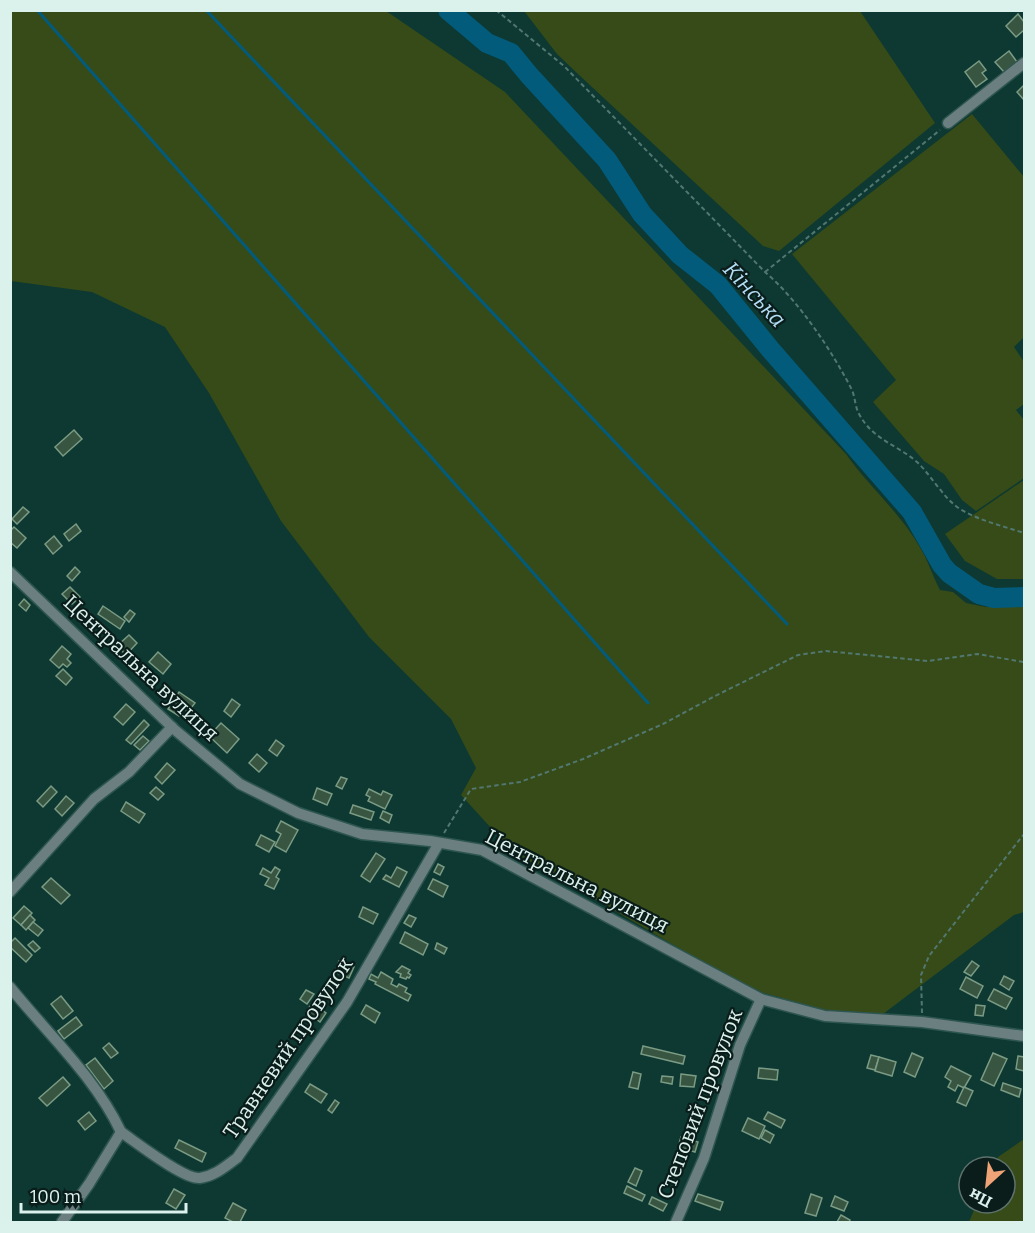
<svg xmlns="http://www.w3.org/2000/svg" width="1035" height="1233" font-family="Bitter,serif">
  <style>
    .green { fill: #364b17 }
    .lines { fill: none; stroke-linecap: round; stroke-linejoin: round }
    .stream { stroke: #035b7c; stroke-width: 3 }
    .river { stroke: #035b7c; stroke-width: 20 }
    .building { fill: #375541; stroke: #7b9b84; stroke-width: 1.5 }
    .minor-casing { stroke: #2e5650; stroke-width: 13 }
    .path { stroke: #527770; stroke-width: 2; stroke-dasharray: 4.5 3; stroke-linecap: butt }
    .minor { stroke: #6b7e80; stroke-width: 10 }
    .labels { text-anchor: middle; stroke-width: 4.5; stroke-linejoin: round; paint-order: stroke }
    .street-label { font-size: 21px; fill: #dbf1ec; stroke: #0b1d1a }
    .water-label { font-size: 22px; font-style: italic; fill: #b1ddf5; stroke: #0b1d1a }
  </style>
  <rect width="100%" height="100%" fill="#0d3932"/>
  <g class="green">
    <path d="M11,11H386L505,92L846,454C869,487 902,514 922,551C929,563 933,577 940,590L953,592L966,603L986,607L1024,606V912L1014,915L883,1014L825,1010L764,993L732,979L512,851L461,795L476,768L451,719L369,637L281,521L209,393L165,327L92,292L11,281Z"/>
    <path d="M524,11H860L935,123L779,251L763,246L578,74L557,54Z"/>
    <path d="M972,114L1024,177V337L1014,347L1024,362V404L1016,410L1024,420V478L976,511L962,500L944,474L924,461L873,402L896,380L792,254Z"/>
    <path d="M1024,480V579H997L965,561L945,534Z"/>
    <path d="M1024,1139V1222H969L977,1203H1005V1167H993L998,1157Z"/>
  </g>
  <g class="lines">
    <g class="stream">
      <path d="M37,10L648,703"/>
      <path d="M206,10L787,624"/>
    </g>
    <path class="river" d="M448,10L487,43L511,53L529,75L607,160L642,214L680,255L718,285L770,349L912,512L942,565L949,573L979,594L994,598L1024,597"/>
  </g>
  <g class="building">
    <path d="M1018,14L1024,22V30L1016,37L1006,26Z"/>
    <path d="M1009,51L1017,62L1004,72L995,62Z"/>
    <path d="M979,61L986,70L982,73L987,79L976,87L965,72Z"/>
    <path d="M1024,85V100L1017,92Z"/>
    <path d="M74,430L82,439L63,456L55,447Z"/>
    <path d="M23,507L29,512L17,524L12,519Z"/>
    <path d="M76,524L81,531L69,541L64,534Z"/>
    <path d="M14,527L26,538L17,548L10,542V531Z"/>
    <path d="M54,536L62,546L53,554L45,544Z"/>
    <path d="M75,567L80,572L72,581L67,576Z"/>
    <path d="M70,587L80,597L72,604L62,594Z"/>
    <path d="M24,599L30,605L26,611L19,605Z"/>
    <path d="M103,606L125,621L120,629L98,614Z"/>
    <path d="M130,610L135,614L129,622L124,617Z"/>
    <path d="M129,635L137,643L126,655L117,646Z"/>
    <path d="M62,646L71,654L67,659L71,663L67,667L63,664L59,668L50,660Z"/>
    <path d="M158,652L171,664L163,674L149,662Z"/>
    <path d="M63,669L72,678L66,685L56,676Z"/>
    <path d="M179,692L195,703L188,712L183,709L179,716L168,709Z"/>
    <path d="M232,699L240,705L231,717L224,711Z"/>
    <path d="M126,704L135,712L123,725L114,717Z"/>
    <path d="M144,720L149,725L131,744L126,740Z"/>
    <path d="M221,723L239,739L227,753L209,736Z"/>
    <path d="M143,736L149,741L140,750L134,745Z"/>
    <path d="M276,740L284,746L277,756L269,750Z"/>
    <path d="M257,754L267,763L259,772L249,763Z"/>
    <path d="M167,763L175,770L162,784L155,777Z"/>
    <path d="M341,777L347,779L342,789L336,786Z"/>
    <path d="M51,786L57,792L43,807L37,801Z"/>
    <path d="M156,787L164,794L158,800L150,793Z"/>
    <path d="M317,788L332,794L327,805L313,799Z"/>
    <path d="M369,789L381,795L383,791L392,795L385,809L368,801L370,797L366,795Z"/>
    <path d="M66,796L74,803L62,816L55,809Z"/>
    <path d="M126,802L145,814L139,823L121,811Z"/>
    <path d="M353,805L374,812L371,820L350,813Z"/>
    <path d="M383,811L392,815L389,823L380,818Z"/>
    <path d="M281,821L298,830L286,852L275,846L281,834L276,831Z"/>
    <path d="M261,835L275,842L269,852L256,845Z"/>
    <path d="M376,853L385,859L370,882L361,876Z"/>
    <path d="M438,864L444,867L440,875L434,872Z"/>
    <path d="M275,867L280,870L276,877L279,879L274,889L265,885L269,878L260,874L263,868L271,873Z"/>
    <path d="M397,867L407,872L399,887L383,879L386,875L391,878Z"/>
    <path d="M51,878L70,895L61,904L42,887Z"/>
    <path d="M433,879L448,886L443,897L428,889Z"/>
    <path d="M24,906L32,913L21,925L13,918Z"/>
    <path d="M363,907L378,914L373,924L359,917Z"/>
    <path d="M30,915L35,920L26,930L21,925Z"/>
    <path d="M409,915L416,918L411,927L404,923Z"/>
    <path d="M33,922L43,930L38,936L28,928Z"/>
    <path d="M405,932L428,944L423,955L400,943Z"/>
    <path d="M15,938L32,955L26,962L10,947V943Z"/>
    <path d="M33,941L40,948L35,952L28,945Z"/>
    <path d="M437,943L447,948L444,954L435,949Z"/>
    <path d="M339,961L354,967L349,978L335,972Z"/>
    <path d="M972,961L979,966L971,976L964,972Z"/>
    <path d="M402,966L410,970L408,973L411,975L409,978L407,977L406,979L400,977L401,974L396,972Z"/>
    <path d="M381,972L393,979L391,984L397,987L399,984L407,988L405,992L411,995L408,1001L375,984L376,982L369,979L371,974L378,978Z"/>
    <path d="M1004,976L1014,981L1009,990L1000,984Z"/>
    <path d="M966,977L983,986L977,998L960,989Z"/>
    <path d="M994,989L1012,998L1006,1009L988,1000Z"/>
    <path d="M306,990L314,994L307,1004L300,999Z"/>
    <path d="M61,996L73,1011L63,1019L51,1004Z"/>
    <path d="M312,1003L326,1013L320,1022L306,1012Z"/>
    <path d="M366,1005L380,1013L375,1023L361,1014Z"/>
    <path d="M976,1005L985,1006L983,1016L975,1015Z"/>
    <path d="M76,1017L82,1025L64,1039L58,1031Z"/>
    <path d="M109,1043L118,1053L111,1058L103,1048Z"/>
    <path d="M643,1046L685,1056L683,1064L641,1054Z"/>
    <path d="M912,1053L923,1058L915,1077L904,1072Z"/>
    <path d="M993,1053L1007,1059L994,1086L981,1080Z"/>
    <path d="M871,1055L879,1057L875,1070L867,1068Z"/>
    <path d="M1018,1056L1024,1057V1071L1016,1069Z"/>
    <path d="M879,1057L896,1062L892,1076L875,1071Z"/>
    <path d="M95,1058L113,1081L104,1089L86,1065Z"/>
    <path d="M951,1066L971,1076L964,1088L958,1085L955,1091L948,1087L951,1081L945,1077Z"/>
    <path d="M759,1068L778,1070L777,1080L758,1078Z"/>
    <path d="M633,1072L641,1074L638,1089L629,1087Z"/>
    <path d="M681,1074L696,1076L694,1087L680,1086Z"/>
    <path d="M662,1076L673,1077L672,1084L661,1082Z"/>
    <path d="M63,1077L70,1085L47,1106L39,1098Z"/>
    <path d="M1003,1083L1021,1089L1019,1097L1001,1090Z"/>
    <path d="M310,1084L327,1094L321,1103L305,1092Z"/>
    <path d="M964,1087L973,1091L966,1106L957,1102Z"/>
    <path d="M335,1100L339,1103L332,1113L328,1110Z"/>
    <path d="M89,1112L96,1121L85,1130L78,1121Z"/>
    <path d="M768,1112L785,1120L781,1128L764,1119Z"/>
    <path d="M748,1118L765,1126L759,1139L742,1131Z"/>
    <path d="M765,1130L774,1135L770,1143L761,1138Z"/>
    <path d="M681,1137L698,1142L695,1152L678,1147Z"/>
    <path d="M179,1140L206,1153L202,1162L175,1148Z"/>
    <path d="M635,1168L642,1171L636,1186L628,1182Z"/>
    <path d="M627,1186L645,1195L642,1201L624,1193Z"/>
    <path d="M174,1189L185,1195L176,1209L166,1203Z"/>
    <path d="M698,1194L723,1202L720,1210L695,1201Z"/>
    <path d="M811,1194L822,1198L816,1216L805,1213Z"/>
    <path d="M835,1196L848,1202L844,1211L831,1206Z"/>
    <path d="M652,1197L667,1204L663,1211L649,1204Z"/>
    <path d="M233,1203L246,1210L240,1222H233L225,1218Z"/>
    <path d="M841,1215L850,1220L849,1222H837Z"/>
  </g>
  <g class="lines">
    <defs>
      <g id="minor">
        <path d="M948,123L1024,63"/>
        <path d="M10,572L175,730L240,784L298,813L362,834L430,841L482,850L761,999L825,1016L922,1022L1024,1036"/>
        <path d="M10,892L94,799L129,772L172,727"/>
        <path d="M10,987C48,1034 95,1077 121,1132"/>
        <path d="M62,1222L89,1184L121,1132C136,1142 184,1180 200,1178C215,1176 226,1166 237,1158L347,1002L439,843"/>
        <path d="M676,1222L704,1158L740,1045L761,999"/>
      </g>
    </defs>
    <use href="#minor" class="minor-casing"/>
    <g class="path">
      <path d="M496,10L564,66L765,272C799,301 832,351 852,390C855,397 855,405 858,412C871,439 896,444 917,462C931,475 944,499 960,509C980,521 1003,526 1024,533"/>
      <path d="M765,272L940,130"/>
      <path d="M444,833L471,789L520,782L583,759L663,724L715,696L798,655L826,651L928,661L977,654L1024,662"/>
      <path d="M922,1013L921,975L929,956L1024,834"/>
    </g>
    <use href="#minor" class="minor"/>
  </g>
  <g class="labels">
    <g class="street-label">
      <text transform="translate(141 668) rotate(43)" y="7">Центральна вулиця</text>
      <text transform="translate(577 881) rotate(27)" y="7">Центральна вулиця</text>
      <text transform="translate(288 1048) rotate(-56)" y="7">Травневий провулок</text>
      <text transform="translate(700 1104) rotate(-69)" y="7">Степовий провулок</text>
    </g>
    <g class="water-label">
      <text transform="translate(755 294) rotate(47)" y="8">Кінська</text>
    </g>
  </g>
  <rect width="1035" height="1233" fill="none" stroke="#dbf1ec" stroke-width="24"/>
  <g transform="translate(987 1185) rotate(207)"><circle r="28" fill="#0b1d1a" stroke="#5e726e" stroke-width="1.5"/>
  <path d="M0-4.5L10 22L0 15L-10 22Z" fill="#efa377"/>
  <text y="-9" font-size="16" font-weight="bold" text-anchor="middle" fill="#dbf1ec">Пн</text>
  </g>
  <path d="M21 1203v9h165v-9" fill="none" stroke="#dbf1ec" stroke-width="3"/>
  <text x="30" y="1203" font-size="18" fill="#dbf1ec" stroke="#0b1d1a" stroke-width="4.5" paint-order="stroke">100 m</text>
</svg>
